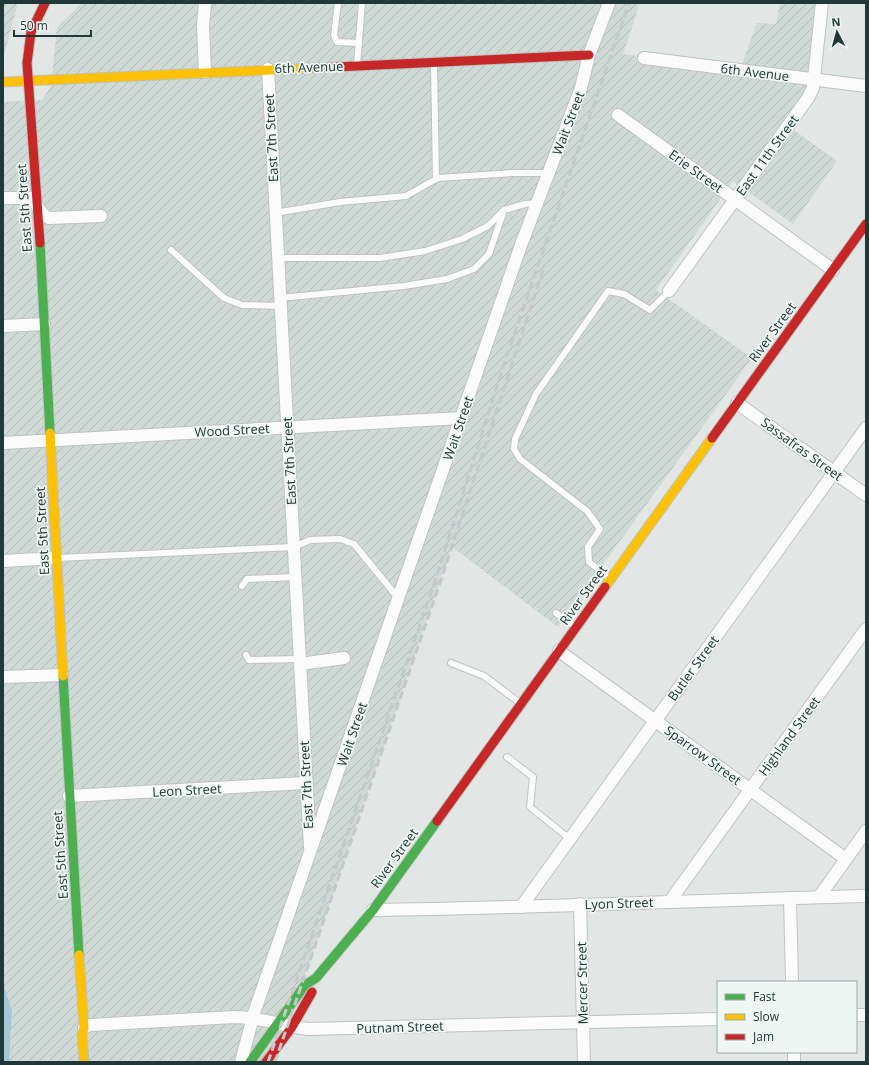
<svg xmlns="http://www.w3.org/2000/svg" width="869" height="1065" font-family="'Open Sans',sans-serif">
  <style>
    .industrial { fill: url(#industrial-furrows) }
    .water { fill: #a2c7d6 }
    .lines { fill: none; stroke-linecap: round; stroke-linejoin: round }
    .lane-casing { stroke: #bfc4c3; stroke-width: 8 }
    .street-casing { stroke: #bfc4c3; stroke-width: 14 }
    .fast-casing { stroke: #bdc5c3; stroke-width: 11 }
    .slow-casing { stroke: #bdc5c3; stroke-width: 11 }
    .jam-casing { stroke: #bdc5c3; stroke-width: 11 }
    .lane { stroke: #fbfbfb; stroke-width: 6 }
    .street { stroke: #fbfbfb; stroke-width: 12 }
    .fast { stroke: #4caf50; stroke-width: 9 }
    .slow { stroke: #ffc107; stroke-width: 9 }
    .jam { stroke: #c62828; stroke-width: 9 }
    .rail { stroke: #c6c9c9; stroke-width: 3; stroke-dasharray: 8 4; stroke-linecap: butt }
    .labels { text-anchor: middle; stroke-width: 3.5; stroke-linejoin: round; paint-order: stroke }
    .street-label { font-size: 13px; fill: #203936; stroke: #eff7f4 }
  </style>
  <defs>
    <pattern id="industrial-furrows" width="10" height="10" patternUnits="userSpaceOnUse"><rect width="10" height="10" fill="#cfd9d6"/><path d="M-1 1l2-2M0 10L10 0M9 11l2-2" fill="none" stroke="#b1bbb8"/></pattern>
  </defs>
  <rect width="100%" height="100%" fill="#e2e7e6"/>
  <g class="industrial">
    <path d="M3,3H18L3,59Z"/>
    <path d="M82,3H640L623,54L740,70L757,23L776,24L780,3H823L821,80L788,126L837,161L793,224L733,181L656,290L752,358L558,627L452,547L275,1062H9L12,1011L3,983V102L42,100L51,86L57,27Z"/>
  </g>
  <path class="water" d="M3,983L12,1011L9,1062H3Z"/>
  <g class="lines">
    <defs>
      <g id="lane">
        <path d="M338,3L334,35L337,42L359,43"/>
        <path d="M434,63L436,179"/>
        <path d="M357,65L362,3"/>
        <path d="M275,213L340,202L406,196L438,178L513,173H549"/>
        <path d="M171,250L224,298L242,305L280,306"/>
        <path d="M278,258H380L425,251L462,239L488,226L504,210L525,204L537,203"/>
        <path d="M280,298L404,286L447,279L474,269L489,254L503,213"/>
        <path d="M57,558L294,547L310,540L340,539L354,544L399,599"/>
        <path d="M609,578L589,562L588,547L600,529L587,511L520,459L514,449L515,439L536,394L608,291L624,294L650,310L669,291"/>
        <path d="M242,586L247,579L295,577"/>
        <path d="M556,613L574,626"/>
        <path d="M246,655L249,660L299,659"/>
        <path d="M451,663L484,676L520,703"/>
        <path d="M507,757L533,777L530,807L570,839"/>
      </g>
      <g id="street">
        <path d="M205,3L203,26L205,72"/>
        <path d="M644,58L866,86"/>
        <path d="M268,69L310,847"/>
        <path d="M618,115L833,270"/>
        <path d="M3,198H31C38,204 40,215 49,218L101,216"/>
        <path d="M669,291L808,98L813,88L822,3"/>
        <path d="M3,326L44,324"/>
        <path d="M737,403L866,495"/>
        <path d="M3,443L462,418"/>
        <path d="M3,561L56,558"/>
        <path d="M559,651L846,859"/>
        <path d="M300,664L344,658"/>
        <path d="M3,677L62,675"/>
        <path d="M69,796L306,783"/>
        <path d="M819,897L866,831"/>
        <path d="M790,898L792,982"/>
        <path d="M670,901L866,629"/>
        <path d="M580,904L584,1062"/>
        <path d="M521,907L866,428"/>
        <path d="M373,910C537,908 702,900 866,896"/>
        <path d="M856,1015H866"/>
        <path d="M84,1028L90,1025L234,1017C261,1017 282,1026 308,1029L718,1019"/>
        <path d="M794,1052V1062"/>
        <path d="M241,1062L254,1013L521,245L581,88L589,55L609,3"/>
      </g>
      <g id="fast">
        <path d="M40,243L50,433"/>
        <path d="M63,676L79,955"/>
        <path d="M250,1062L305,985L316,978L373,910L437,821"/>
      </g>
      <g id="slow">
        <path d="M3,82L315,68"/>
        <path d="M50,433L63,676"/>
        <path d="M605,587L712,438"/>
        <path d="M79,955L84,1028L82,1035L84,1062"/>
      </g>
      <g id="jam">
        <path d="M315,68L589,55"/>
        <path d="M40,243L27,63L31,32L45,3"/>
        <path d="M712,438L866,224"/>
        <path d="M437,821L605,587"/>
        <path d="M266,1062L292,1027L312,992"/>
      </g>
    </defs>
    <use href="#lane" class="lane-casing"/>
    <use href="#street" class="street-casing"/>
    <use href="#fast" class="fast-casing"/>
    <use href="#slow" class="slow-casing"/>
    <use href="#jam" class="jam-casing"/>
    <use href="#lane" class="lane"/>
    <use href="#street" class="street"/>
    <use href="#fast" class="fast"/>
    <use href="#slow" class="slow"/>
    <use href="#jam" class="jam"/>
    <g class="rail">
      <path d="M268,1062L435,581L507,355L629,3"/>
      <path d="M275,1062L440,583L545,264"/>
    </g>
  </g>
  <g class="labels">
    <g class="street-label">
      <text transform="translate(309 67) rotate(-2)" y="5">6th Avenue</text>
      <text transform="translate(755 72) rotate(7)" y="5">6th Avenue</text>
      <text transform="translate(568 123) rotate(-69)" y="5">Wait Street</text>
      <text transform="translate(271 138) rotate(-93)" y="5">East 7th Street</text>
      <text transform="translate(767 155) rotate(-54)" y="5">East 11th Street</text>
      <text transform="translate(696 171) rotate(36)" y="5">Erie Street</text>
      <text transform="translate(24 208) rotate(-94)" y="5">East 5th Street</text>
      <text transform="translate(772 332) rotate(-54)" y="5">River Street</text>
      <text transform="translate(458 428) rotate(-71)" y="5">Wait Street</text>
      <text transform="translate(232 430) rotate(-3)" y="5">Wood Street</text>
      <text transform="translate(802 449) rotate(36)" y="5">Sassafras Street</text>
      <text transform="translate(289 461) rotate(-93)" y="5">East 7th Street</text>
      <text transform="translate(42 531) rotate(-93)" y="5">East 5th Street</text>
      <text transform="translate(583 595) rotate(-54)" y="5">River Street</text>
      <text transform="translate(693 668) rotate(-54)" y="5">Butler Street</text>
      <text transform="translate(352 734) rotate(-71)" y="5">Wait Street</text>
      <text transform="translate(789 736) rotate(-54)" y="5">Highland Street</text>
      <text transform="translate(703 755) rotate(36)" y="5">Sparrow Street</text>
      <text transform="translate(306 785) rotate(-93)" y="5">East 7th Street</text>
      <text transform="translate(187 790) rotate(-3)" y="5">Leon Street</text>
      <text transform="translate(60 855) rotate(-94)" y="5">East 5th Street</text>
      <text transform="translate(394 858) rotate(-54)" y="5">River Street</text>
      <text transform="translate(619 903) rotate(-2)" y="5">Lyon Street</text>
      <text transform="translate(582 983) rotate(-91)" y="5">Mercer Street</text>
      <text transform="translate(400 1027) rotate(-2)" y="5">Putnam Street</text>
    </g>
  </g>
  <rect width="869" height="1065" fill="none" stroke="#203936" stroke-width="8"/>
  <rect x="717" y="981" width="140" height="72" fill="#eff7f4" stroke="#9caba8"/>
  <rect x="725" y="994" width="20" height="6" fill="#4caf50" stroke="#9caba8"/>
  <text x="753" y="1001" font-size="12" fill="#203936">Fast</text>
  <rect x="725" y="1014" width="20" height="6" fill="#ffc107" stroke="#9caba8"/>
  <text x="753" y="1021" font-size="12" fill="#203936">Slow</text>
  <rect x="725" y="1034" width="20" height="6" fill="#c62828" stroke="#9caba8"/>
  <text x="753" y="1041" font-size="12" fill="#203936">Jam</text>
  <g transform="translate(837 32) rotate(354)" stroke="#eff7f4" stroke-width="3" paint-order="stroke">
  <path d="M0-3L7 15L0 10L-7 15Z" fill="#203936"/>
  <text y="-6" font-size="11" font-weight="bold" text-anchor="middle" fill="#203936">N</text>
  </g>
  <path d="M14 30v6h77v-6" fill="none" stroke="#203936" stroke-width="2"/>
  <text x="20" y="30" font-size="12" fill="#203936" stroke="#eff7f4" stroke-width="3" paint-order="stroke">50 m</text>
</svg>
